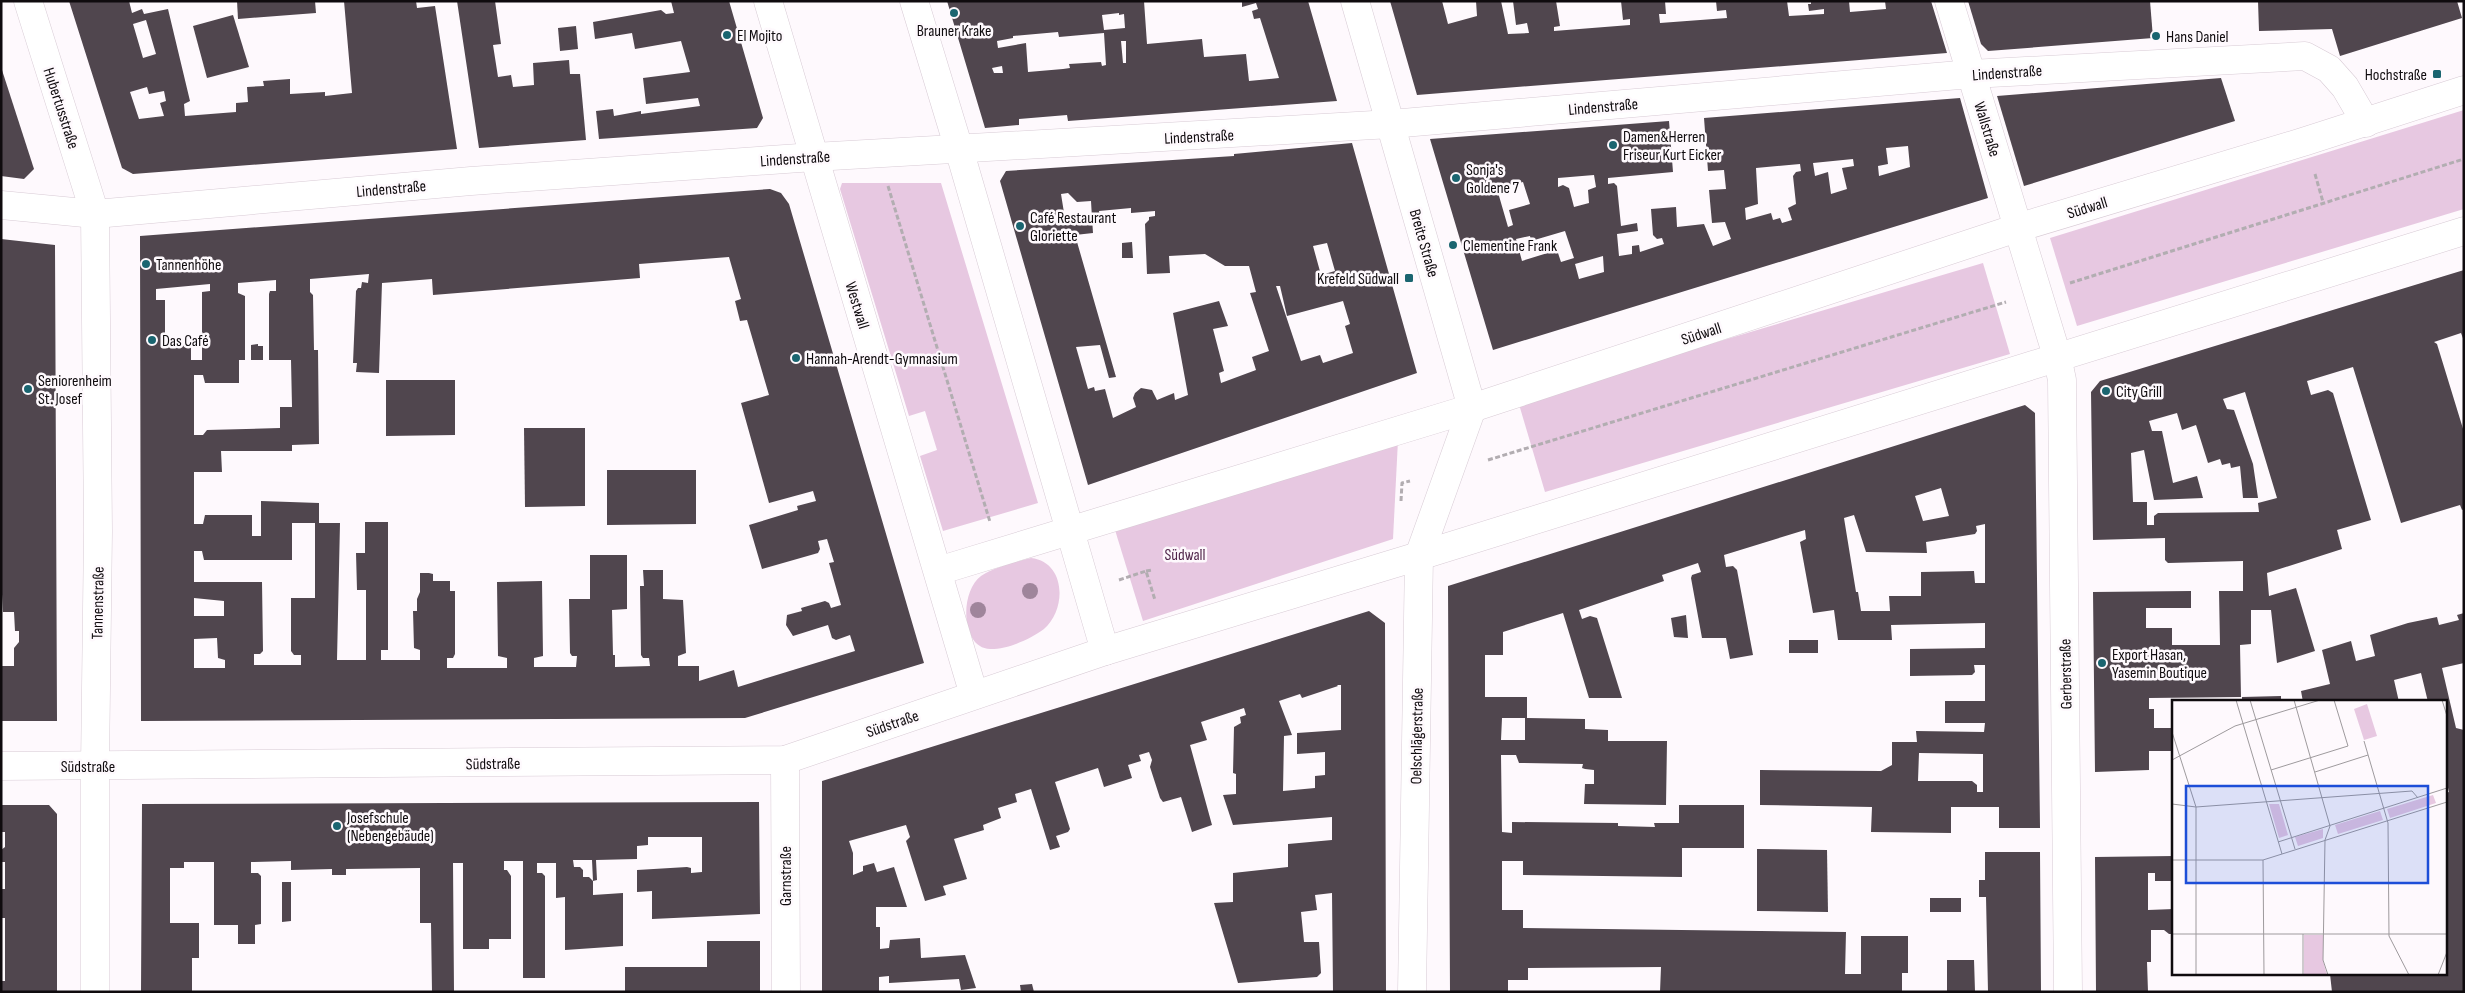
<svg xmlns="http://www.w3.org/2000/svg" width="2465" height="993" font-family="'Sofia Sans Condensed',sans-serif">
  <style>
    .green { fill: #e7c8e1 }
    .building { fill: #50464e; fill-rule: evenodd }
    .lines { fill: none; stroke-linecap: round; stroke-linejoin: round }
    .minor-casing { stroke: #d8cbd5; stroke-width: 29 }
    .path { stroke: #b2adb1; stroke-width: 3; stroke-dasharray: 5 2.5; stroke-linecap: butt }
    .minor { stroke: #fff; stroke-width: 28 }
    .tree { fill: #9f859b }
    .poi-dot { fill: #1a6570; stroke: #fef9fd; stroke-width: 2 }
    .labels { text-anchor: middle; stroke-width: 5; stroke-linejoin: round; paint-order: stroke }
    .poi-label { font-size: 16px; fill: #0f0b0e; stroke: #fef9fd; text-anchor: start }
    .street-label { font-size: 16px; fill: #0f0b0e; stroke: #fef9fd }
    .park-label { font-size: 16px; fill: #51264b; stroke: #fef9fd }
    .inset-road { fill: none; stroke: #9e9a9d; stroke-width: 1 }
    .view { fill: #1d4ed8; fill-opacity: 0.15; stroke: #1d4ed8; stroke-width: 2.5 }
    .inset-edge { fill: none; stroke: #0f0b0e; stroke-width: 2.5 }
  </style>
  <rect width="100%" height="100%" fill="#fef9fd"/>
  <g class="green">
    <path d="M2464,110V209L2077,326L2050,238Z"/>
    <path d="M842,183H941L1038,503L943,531L920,456L937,450L925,411L909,416L840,189Z"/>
    <path d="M1983,263L2010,354L1545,492L1518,401Z"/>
    <path d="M1398,440L1393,539L1143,621L1115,530Z"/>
    <path d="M1031,558C1066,562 1067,609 1044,629C1031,639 1008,649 991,649C961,650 959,592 981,576C995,567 1015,562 1031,558Z"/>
  </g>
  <g class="building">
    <path d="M69,1H129L132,13L142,9L144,14L168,9L190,101L184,104L185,116L236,112V103L248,102L247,87L264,86L263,81L290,79V94L325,92V96L352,93L344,1H416L417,8L435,6L457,149L133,174L122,168ZM146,20L156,54L143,58L133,24ZM147,87L149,94L164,91L166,101L160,103L164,116L139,119L130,92Z"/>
    <path d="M237,1H315L316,13L238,19Z"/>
    <path d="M457,1H495L501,44L493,45L498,77L511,75L513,87L534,85L533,63L569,60L570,74H580L586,140L479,148Z"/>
    <path d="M671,1H729L763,118L757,128L599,139L596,111L613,109L614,116L641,111V114L700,106L698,98L646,104L643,78L690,72L681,41L635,49L632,33L595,39L593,22L661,10L666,14L674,13Z"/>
    <path d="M947,1H1144L1147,44L1202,39L1204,57L1246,54L1249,81L1279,78L1260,18L1254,19L1252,11L1258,9L1256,3L1242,7V1H1308L1337,101L1068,121L1067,115L1019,119V125L985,128ZM1119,13V15L1124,14L1125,28L1104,30L1102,15ZM1058,32L1059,37L1104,33L1106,65L1102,66L1101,62L1069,64L1070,68L1063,69L1028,72L1026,43L998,48L997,41L1013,38V36ZM1121,41H1126V63H1123ZM1002,66L1003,73H994L992,68Z"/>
    <path d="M1390,1H1442L1448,24L1477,16L1476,1H1501L1508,34L1529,33L1527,23L1516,25L1513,1H1556L1560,26L1554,27V31L1630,25V19L1623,20L1621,1H1665L1666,14H1659L1660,23L1727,18L1726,10L1717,11L1716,1H1787L1789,16L1824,14V9L1809,11L1808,4H1811V1H1849L1850,12L1886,9L1885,1H1931L1947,53L1417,95Z"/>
    <path d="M1968,1H2150L2153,38L1988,51L1981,44Z"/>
    <path d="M2258,1H2457L2462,18L2340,56L2332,29L2259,31Z"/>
    <path d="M233,15L249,67L207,78L193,26Z"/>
    <path d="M576,26L578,49L560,51L558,28Z"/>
    <path d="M1,67L34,169L24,179L1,176Z"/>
    <path d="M2221,78L2235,121L2024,186L1997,96Z"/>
    <path d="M1960,98L1988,198L1493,350L1430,139L1669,121L1673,172L1608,178V184L1614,183L1617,186L1621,226L1637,223L1638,231L1617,234L1619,256L1632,254V246L1639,245L1640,252L1664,244L1662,238L1657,239L1653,235L1651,209L1676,207L1677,227L1704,224L1713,246L1731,239L1725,222L1712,223L1709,190L1726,189L1724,170L1708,171L1704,118ZM1908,146L1910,167L1879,176L1878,166L1888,164L1886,148ZM1853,159L1854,166L1842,168L1847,189L1831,194L1828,172L1815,176L1813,163ZM1800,164L1801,171L1796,172L1793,176L1796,204L1788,208L1792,220L1782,223L1780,218L1773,220L1771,213L1746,220L1745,208L1758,204L1756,168ZM1594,175L1596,187L1588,190L1589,203L1574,207L1569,188L1563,185L1558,187V178ZM1523,182L1530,204L1509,210L1513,225L1508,227L1497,189ZM1565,231L1574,258L1561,262L1557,250L1522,261L1516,239L1530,236L1531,241ZM1603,256L1604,272L1579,279L1575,264Z"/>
    <path d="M1352,143L1417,373L1088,485L1000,181L1006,171L1234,156V154ZM1068,193L1077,202L1091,201L1092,218H1100L1099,211L1131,208V213L1155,211V216L1149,217V220L1145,224L1147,274L1170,273L1169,256L1205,254L1225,266H1249L1256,292L1250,293L1269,351L1252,357L1256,370L1221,383L1219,373L1224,371L1213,329L1228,326L1219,301L1173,313L1188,395L1175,400L1174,393L1157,400L1152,390L1141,388L1135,393L1133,398L1136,407L1113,418L1105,389L1095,391L1094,387L1088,389L1076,347L1100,345L1109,378L1116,377L1075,235L1093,233L1092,218L1078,222L1075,226L1065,219L1061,194ZM1327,243L1335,271L1321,275L1313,246ZM1276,286H1280L1287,316L1343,301L1350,324L1345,326L1353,353L1323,363L1320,355L1301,361Z"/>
    <path d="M770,189L781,193L789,204L924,663L745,718L141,721L140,236ZM729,257L741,299L735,301L740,321L747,320L769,395L741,403L769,503L813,491L816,501L797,506L798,510L749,525L762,569L818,553L820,549L818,541L827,539L834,562L829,563L841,605L831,608L829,603L825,601L801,608L802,611L787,615L786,625L793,636L828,625L832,638L836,640L850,635L855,651L738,687L734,670L699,681V666H678V656L686,653L683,600L663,599V570H643L644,586H640L641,655L643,658H649L650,666L615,667V655H613L612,610L627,609V555H590V599H569L570,653L572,656H577L576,667H534V658L543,656L542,581L497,582L498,656L507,658V668H447V658H453L455,654V591H450V581H433V574L429,573H420V592L417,599V611H413L414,648L420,650V660H381V650H388V522H365V553H356L357,590H366V660H337L340,523H319V503L261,501V536H252V515H205L203,524H194V472H222L221,451H292V445L319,444L318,350H314L313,295L310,292V279L369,274L368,283L362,282L361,288H358L356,291L353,363H357L356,372L379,373L382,283L432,279L433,295L640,278L639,264ZM276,280V291H270L269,294V360H291L292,407H280V428L207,430L203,435H194V375H203L205,383H239V360H245V296L238,293V283ZM210,284V291L202,292V360H191V339L165,340V300H156V289ZM292,523H315V598H291V651L294,655H301V665H254V654H260L263,651L262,582H194V551H202L204,560H292ZM194,598L224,601V616H194ZM217,638L218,658L225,660V668H194V639Z"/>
    <path d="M1,239L55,245L57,721H1V666H14V648L19,642V631H15L14,612H3L1,576Z"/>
    <path d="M1132,242L1133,258H1122V243Z"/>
    <path d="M2464,270V341L2461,333L2434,342L2437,344L2464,432V509L2462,510L2460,505L2401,523L2353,367L2307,381L2311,395L2328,390L2333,393L2371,520L2337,530L2342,549L2267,573L2269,596L2296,588L2315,651L2277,663L2271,610H2251V644L2240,645L2241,697L2149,698V709H2154V728H2174V751H2149V770L2095,772L2093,592L2191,591V608H2146V628H2172V645H2220L2219,591H2243V561L2168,563L2165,560V538L2093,540L2091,392L2100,381ZM2245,392L2277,498L2258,503L2259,512L2158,513L2154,516V525H2147V502H2133L2131,453L2144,450L2154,500L2203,498L2197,476L2173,483L2162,431H2152L2149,421L2177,413L2182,430L2196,425L2208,463L2220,459L2222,465L2230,463L2231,468L2240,466L2243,498H2258L2253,464L2234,410L2227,409L2223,399Z"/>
    <path d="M258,344V346H263V360H251V345Z"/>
    <path d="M386,380H455V435L386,436Z"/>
    <path d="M2025,405L2035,413L2040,828H1999V807H1951V833L1871,832L1872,807L1760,805V770L1881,771L1892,765V742H1917L1916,731L1984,732L1985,723H1945V701H1985V665H1974L1975,672L1972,675L1910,676V649L1985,648V623L1891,625L1892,640H1838L1834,610L1813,613L1800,542L1806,539L1805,530L1724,555L1726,567L1733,566L1737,570L1753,655L1730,659L1726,638H1702L1691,578L1692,575L1701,572L1698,563L1662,575L1664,581L1579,610L1582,619L1590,616L1597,618L1622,698H1589L1563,613L1503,632V655H1485V697H1527V718L1585,719V729L1608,730V741H1667L1666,805L1584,804L1585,784H1594V770L1585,769L1582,768L1583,764L1519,763L1516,755H1501L1502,832L1512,833V822L1618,823V826L1655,827L1654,823H1679V805H1744V848H1682V877L1523,875V861H1502V910H1523V928L1846,932L1845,974H1861V936H1908V973H1902V992H1660L1661,967L1528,968V980H1508V992H1450L1448,586ZM1941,488L1949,516L1923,521L1915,496ZM1854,515L1866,552L1927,553L1926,542L1975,534L1977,531L1976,526L1985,524V583H1975L1974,571L1921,572V596H1889L1890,611H1861L1858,592H1856L1844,518ZM1502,718H1525V740H1501ZM1919,753L1983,754V792H1977V785L1972,781H1918Z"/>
    <path d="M524,428H585V506L525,507Z"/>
    <path d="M607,470H696V524L607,525Z"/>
    <path d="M1369,611L1385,623L1386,992H1333L1332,893L1315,895L1317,910L1301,912L1304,942H1319L1321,973L1317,977L1238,983L1214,903L1233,902V873L1288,867V844L1332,840V817L1233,825L1223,795L1236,794V774L1233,773L1234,727L1241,723L1240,717L1246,715L1244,708L1201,722L1207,740L1190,745L1212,825L1192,832L1181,797L1163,802L1160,798L1150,767L1152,760L1149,752L1139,755L1141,761L1128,765L1132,778L1104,787L1098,768L1055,782L1070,829L1068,832L1056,836L1060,847L1050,850L1031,789L1015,794L1017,802L998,808L1001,818L983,825L984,830L954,839L967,879L943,886L946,895L925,901L906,841L910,837L906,825L849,841L853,853V875L863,871V866L874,863L877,872L894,867L907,907H876V927H880V949L889,948L890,940L920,938L921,958L965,955L976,988L961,990L959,979L889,983V976L879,977V992H822V781ZM1337,685H1341V730L1297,733V754L1325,752V775L1315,776V788L1283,791L1284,736L1292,735L1279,701L1300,694L1302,698L1338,686Z"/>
    <path d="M2464,613V663L2442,668L2456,728L2464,730V992H2332L2330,974H2446V793L2449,792L2446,779V702H2428L2421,673L2394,680L2399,702H2303L2301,691L2330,684L2322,650L2351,641L2356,661L2375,656L2370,635L2408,623L2437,617L2439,625L2459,620L2457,615Z"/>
    <path d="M1686,615L1688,638L1674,637L1671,618Z"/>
    <rect x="1789" y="640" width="29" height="13"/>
    <path d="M2281,696V702H2242V697Z"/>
    <path d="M759,802L760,914L652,919V891L637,892V870L687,867L691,868V873L702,872V837H648V845L637,846V859L596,860L597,880L593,881V895L623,893V946L565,950V897L556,898V863H537V873H542L545,876V978H523V861H504V870H507L511,876V939H489V949H463V863H453L454,992H432L431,923H420V868L346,869V875H332V869L291,870V861L251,862V873H258L261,876V924L255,925V944H238V925H214V862H184V868H170V923H199V958H192V992H141L142,804ZM573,860H592L593,881L589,877H583V870L580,867H574Z"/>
    <path d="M1,805H49L57,814V992H1V981H5V918H1V889H5V862H1V850L5,847V832H1Z"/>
    <path d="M1757,849L1827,850L1828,912L1757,911Z"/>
    <path d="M1985,852H2040L2041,992H1988L1986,897H1979V880H1985Z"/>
    <path d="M2174,856V881H2155V873H2148V910L2174,909V934H2169L2164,930H2151V962H2147L2148,992H2096L2095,857Z"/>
    <path d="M282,882H291V921L282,922Z"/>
    <rect x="1930" y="898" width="31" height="14"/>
    <path d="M707,941H760V992H625V967H707Z"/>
    <path d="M1947,960H1974L1975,992H1947Z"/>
    <path d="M1032,984L1034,992H1021L1020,985Z"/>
  </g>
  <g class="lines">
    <defs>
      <g id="minor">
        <path d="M28,1L95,214L98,531L95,767V992"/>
        <path d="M768,1L974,695"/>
        <path d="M914,1L959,149L1105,651"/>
        <path d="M1355,1L1472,408L1419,556L1412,992"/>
        <path d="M1949,1L2057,356L2062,380L2068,992"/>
        <path d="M1,205L95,214L471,181L814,157L1391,124L1971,74L2305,56L2329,69L2345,87L2366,123"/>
        <path d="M938,571L1472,408L2017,228L2306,141L2464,90"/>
        <path d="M785,760L786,992"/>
        <path d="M1,766L785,760L1105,651L1419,556L2464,231"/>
      </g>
    </defs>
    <use href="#minor" class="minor-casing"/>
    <g class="path">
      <path d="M2315,174L2323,202"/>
      <path d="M888,186L990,522"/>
      <path d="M2070,283L2464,159"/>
      <path d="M1488,460L2006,302"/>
      <path d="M1401,501L1402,483L1410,481"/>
      <path d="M1146,571L1153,570"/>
      <path d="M1119,580L1146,571L1155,600"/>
    </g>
    <use href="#minor" class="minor"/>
  </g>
  <g class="tree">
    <circle cx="1030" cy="591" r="8"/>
    <circle cx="978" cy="610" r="8"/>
  </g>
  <g class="poi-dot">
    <circle cx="954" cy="13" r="5"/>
    <circle cx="727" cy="35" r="5"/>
    <circle cx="2156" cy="36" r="5"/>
    <rect x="2432" y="69" width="10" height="10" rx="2.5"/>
    <circle cx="1613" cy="145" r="5"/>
    <circle cx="1456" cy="178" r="5"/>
    <circle cx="1020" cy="226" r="5"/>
    <circle cx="1453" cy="245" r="5"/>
    <circle cx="146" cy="264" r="5"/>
    <rect x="1404" y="273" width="10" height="10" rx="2.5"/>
    <circle cx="152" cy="340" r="5"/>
    <circle cx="796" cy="358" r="5"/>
    <circle cx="28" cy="389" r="5"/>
    <circle cx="2106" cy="391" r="5"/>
    <circle cx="2102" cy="663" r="5"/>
    <circle cx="337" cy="826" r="5"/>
  </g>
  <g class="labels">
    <g class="poi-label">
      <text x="954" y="36" text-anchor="middle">Brauner Krake</text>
      <text x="737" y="41">El Mojito</text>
      <text x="2166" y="42">Hans Daniel</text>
      <text x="2427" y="80" text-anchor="end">Hochstraße</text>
      <text x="1623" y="142">Damen&amp;Herren<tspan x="1623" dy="18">Friseur Kurt Eicker</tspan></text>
      <text x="1466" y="175">Sonja's<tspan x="1466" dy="18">Goldene 7</tspan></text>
      <text x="1030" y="223">Café Restaurant<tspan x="1030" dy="18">Gloriette</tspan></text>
      <text x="1463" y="251">Clementine Frank</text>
      <text x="156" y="270">Tannenhöhe</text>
      <text x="1399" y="284" text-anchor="end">Krefeld Südwall</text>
      <text x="162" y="346">Das Café</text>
      <text x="806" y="364">Hannah-Arendt-Gymnasium</text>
      <text x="38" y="386">Seniorenheim<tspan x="38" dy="18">St. Josef</tspan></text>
      <text x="2116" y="397">City Grill</text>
      <text x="2112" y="660">Export Hasan,<tspan x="2112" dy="18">Yasemin Boutique</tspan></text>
      <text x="347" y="823">Josefschule<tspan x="347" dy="18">(Nebengebäude)</tspan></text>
    </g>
    <g class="street-label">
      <text transform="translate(2007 72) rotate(-4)" y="6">Lindenstraße</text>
      <text transform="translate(1603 106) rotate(-5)" y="6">Lindenstraße</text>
      <text transform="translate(62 108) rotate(72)" y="6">Hubertusstraße</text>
      <text transform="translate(1988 129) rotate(73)" y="6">Wallstraße</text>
      <text transform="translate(1199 136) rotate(-3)" y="6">Lindenstraße</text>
      <text transform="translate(795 158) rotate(-4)" y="6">Lindenstraße</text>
      <text transform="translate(391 188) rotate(-5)" y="6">Lindenstraße</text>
      <text transform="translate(2087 207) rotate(-17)" y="6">Südwall</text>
      <text transform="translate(1425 243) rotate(74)" y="6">Breite Straße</text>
      <text transform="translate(858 305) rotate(73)" y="6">Westwall</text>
      <text transform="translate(1701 333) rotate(-18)" y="6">Südwall</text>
      <text transform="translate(97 603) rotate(-89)" y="6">Tannenstraße</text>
      <text transform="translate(2065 674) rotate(-91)" y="6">Gerberstraße</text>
      <text transform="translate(892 723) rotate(-19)" y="6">Südstraße</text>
      <text transform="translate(1416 736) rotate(-89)" y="6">Oelschlägerstraße</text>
      <text transform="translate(493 763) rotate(-1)" y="6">Südstraße</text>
      <text x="88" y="772">Südstraße</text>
      <text transform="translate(785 876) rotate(-90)" y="6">Garnstraße</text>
    </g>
    <g class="park-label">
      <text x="1185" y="560">Südwall</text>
    </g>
  </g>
  <g transform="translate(2172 700)">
    <rect width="275" height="275" fill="#fef9fd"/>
    <path d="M195,4L205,36L192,40L182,9ZM261,95L264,103L218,118L215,109ZM97,104H107L116,135L107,138ZM208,111L211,120L166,134L163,125ZM151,129V138L126,146L123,137ZM132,235H151V261L155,275H132Z" fill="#e7c8e1"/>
    <path class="inset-road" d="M64,0L110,154M78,0L123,149M122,0L158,126L153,140L151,260L156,275M270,0L275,16M0,32L24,107V275M192,41L216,123L217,236L237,275M0,60L63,26L148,0M99,70L176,46L162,0M143,72L196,55M0,104L24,107L240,91L246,98M106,142L275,88M0,160H91L275,102M91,160L92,275M0,234H275M131,234V275M266,275L275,252"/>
    <path class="view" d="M14,86H256V183H14Z"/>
    <rect width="275" height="275" class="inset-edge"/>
  </g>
  <rect width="2465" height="993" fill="none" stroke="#0f0b0e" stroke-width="5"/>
</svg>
